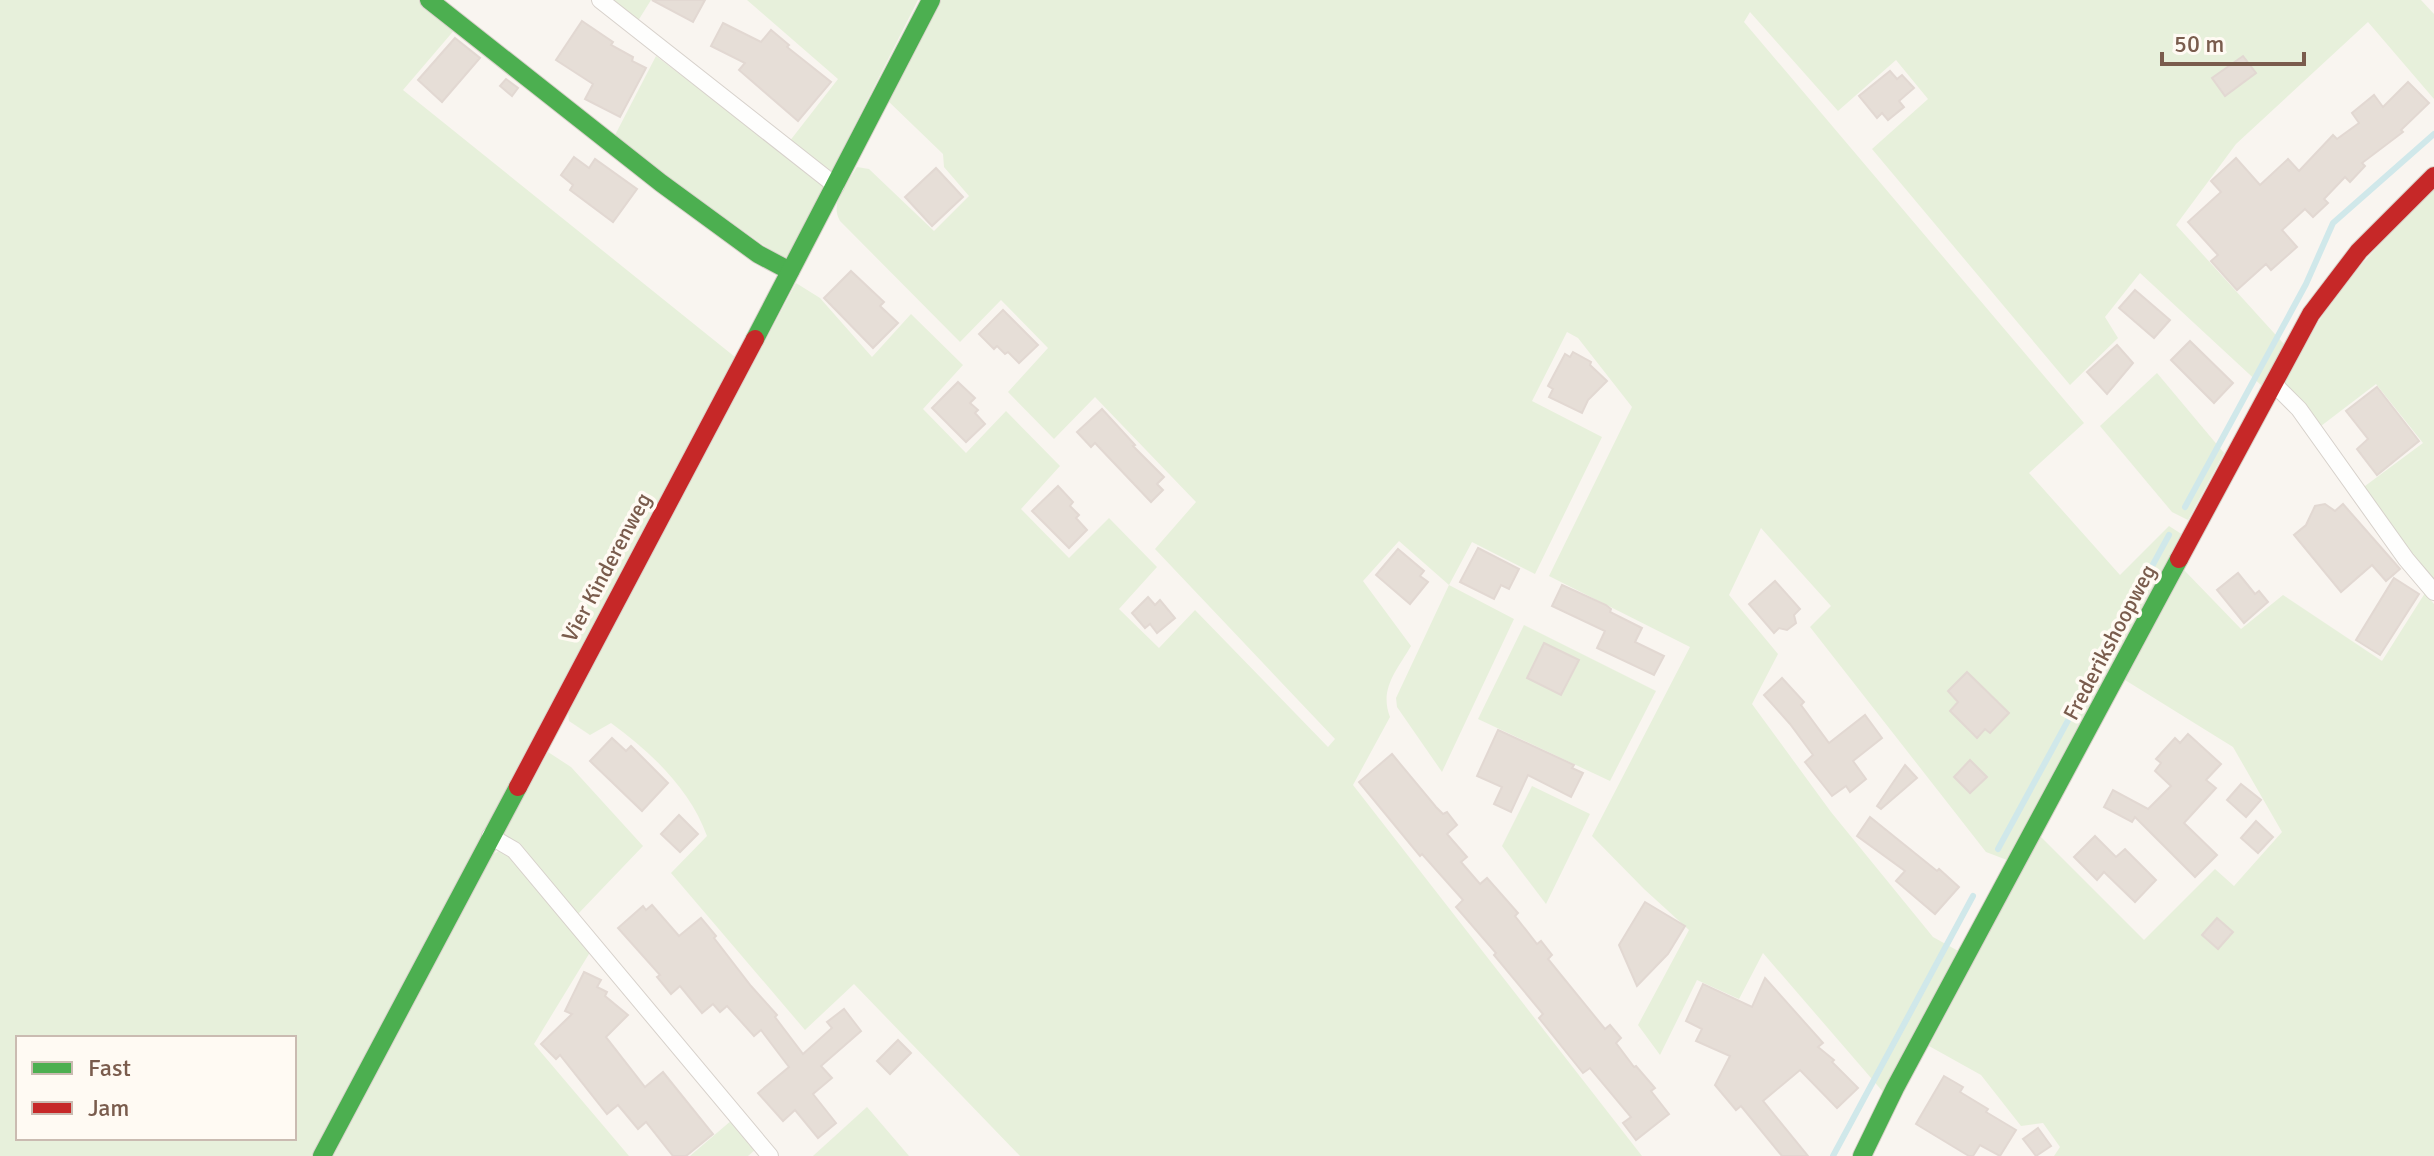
<svg xmlns="http://www.w3.org/2000/svg" width="2434" height="1156" font-family="Signika,sans-serif">
  <style>
    .green { fill: #e7f0db; fill-rule: evenodd }
    .lines { fill: none; stroke-linecap: round; stroke-linejoin: round }
    .stream { stroke: #d0e8ea; stroke-width: 6 }
    .building { fill: #e6ded7; stroke: #e2d8d2; stroke-width: 2 }
    .street-casing { stroke: #d7d1cb; stroke-width: 18 }
    .fast-casing { stroke: #d9d2cb; stroke-width: 20 }
    .jam-casing { stroke: #d9d2cb; stroke-width: 20 }
    .street { stroke: #fefefd; stroke-width: 16 }
    .fast { stroke: #4caf50; stroke-width: 18 }
    .jam { stroke: #c62828; stroke-width: 18 }
    .labels { text-anchor: middle; stroke-width: 7; stroke-linejoin: round; paint-order: stroke }
    .street-label { font-size: 22px; fill: #7a5c4d; stroke: #fffaf3 }
  </style>
  <rect width="100%" height="100%" fill="#f9f5f0"/>
  <g class="green">
    <path d="M0,0H421L456,28L403,90L735,357L313,1156H0ZM18,1038H294V1138H18Z"/>
    <path d="M607,0H651L636,24Z"/>
    <path d="M747,0H918L832,170L823,171L789,142L838,79Z"/>
    <path d="M939,0H2421L2434,14V99L2368,22L2236,144L2176,225L2284,344L2262,386L2140,273L2105,317L2118,338L2070,385L1872,149L1928,99L1896,60L1838,111L1750,12L1744,22L2084,423L2029,473L2120,575L2169,526L2183,535L2007,860L1986,852L1810,627L1831,606L1761,528L1729,595L1778,654L1752,704L1831,812L1933,937L1960,952L1884,1093L1763,953L1739,999L1697,980L1660,1055L1638,1025L1689,930L1644,889L1592,836L1690,647L1549,576L1632,407L1578,338L1567,332L1532,401L1602,437L1535,574L1472,542L1449,585L1514,619L1442,772L1397,707L1396,698L1449,585L1399,541L1363,581L1411,646C1397,670 1379,689 1390,717L1353,785L1642,1156H1020L854,984L805,1030L671,873L707,836C690,789 651,752 611,723L590,735L569,721L568,711L796,283L820,298L872,357L911,314L963,365L923,409L966,453L1006,411L1060,466L1021,509L1069,558L1109,518L1157,567L1119,609L1159,648L1195,610L1328,747L1335,739L1155,549L1196,502L1095,397L1054,439L1008,392L1048,348L1001,300L960,342L840,221C829,202 847,184 857,167L869,169L934,231L969,196L944,167L943,154L887,100Z"/>
    <path d="M656,56L821,181L823,186L822,194L786,261L613,139Z"/>
    <path d="M2434,185V587L2361,489L2423,443L2376,384L2321,426L2302,401L2280,385L2338,290Z"/>
    <path d="M2157,373L2224,453L2188,520L2172,512L2100,426Z"/>
    <path d="M2184,570L2241,629L2283,595L2382,661L2425,593L2434,604V1156H2054L2060,1147L2043,1123L2021,1126L1981,1075L1929,1046L2040,836L2144,940L2215,869L2234,886L2282,832L2233,747L2125,680Z"/>
    <path d="M1524,625L1656,691L1610,781L1478,719Z"/>
    <path d="M548,752L571,767L643,846L578,914L519,846L502,835Z"/>
    <path d="M1532,786L1590,814L1546,904L1502,846Z"/>
    <path d="M499,851L506,852L592,949L534,1044L629,1156H331L493,854Z"/>
    <path d="M867,1107L909,1156H813Z"/>
    <path d="M732,1120L756,1149L748,1156H690Z"/>
  </g>
  <g class="lines">
    <g class="stream">
      <path d="M2185,507L2306,284L2333,223L2434,134"/>
      <path d="M1998,849L2169,535"/>
      <path d="M1833,1156L1973,896"/>
    </g>
  </g>
  <g class="building">
    <path d="M652,0H705L693,22Z"/>
    <path d="M582,21L613,42L611,45L633,57L632,61L646,68L620,117L585,99L593,84L556,60Z"/>
    <path d="M723,23L761,42L771,30L789,45L787,47L831,82L798,121L739,70L745,63L711,46Z"/>
    <path d="M455,38L480,58L442,102L418,80Z"/>
    <path d="M2243,56L2256,73L2225,96L2212,78Z"/>
    <path d="M1890,71L1897,79L1902,75L1914,88L1899,101L1904,107L1888,120L1882,113L1877,118L1859,96Z"/>
    <path d="M506,79L518,88L512,96L500,86Z"/>
    <path d="M2408,82L2429,103L2401,130L2403,132L2362,163L2365,166L2350,182L2345,177L2324,199L2328,203L2313,217L2305,209L2282,230L2297,247L2271,270L2266,264L2237,290L2211,261L2218,255L2188,222L2221,192L2211,181L2236,158L2260,185L2288,159L2299,171L2333,135L2337,139L2359,123L2352,113L2374,95L2383,107Z"/>
    <path d="M574,157L589,168L595,159L637,189L613,222L570,190L573,185L561,175Z"/>
    <path d="M936,168L963,197L932,226L905,197Z"/>
    <path d="M851,271L884,302L880,306L898,323L873,348L824,298Z"/>
    <path d="M2135,290L2170,320L2154,338L2119,308Z"/>
    <path d="M1003,310L1038,345L1019,363L1008,352L1005,354L997,346L994,349L979,334Z"/>
    <path d="M2190,341L2233,383L2214,403L2171,360Z"/>
    <path d="M2117,345L2133,363L2107,394L2087,372Z"/>
    <path d="M1573,352L1591,362L1590,365L1607,381L1588,400L1582,413L1549,397L1553,389L1548,386L1565,354L1570,357Z"/>
    <path d="M958,382L975,398L970,403L978,410L975,413L985,424L966,442L932,408Z"/>
    <path d="M2377,387L2419,441L2377,475L2357,449L2368,439L2346,411Z"/>
    <path d="M1102,409L1135,445L1133,446L1164,477L1157,484L1163,490L1151,502L1095,443L1091,447L1077,432Z"/>
    <path d="M1058,486L1073,502L1070,506L1079,515L1076,518L1087,530L1069,548L1032,511Z"/>
    <path d="M2325,504L2335,511L2343,504L2400,569L2386,581L2372,565L2341,592L2294,535L2306,525L2315,506Z"/>
    <path d="M1478,548L1519,569L1509,589L1501,585L1494,599L1460,582Z"/>
    <path d="M1398,549L1424,571L1420,576L1428,582L1410,604L1376,575Z"/>
    <path d="M2238,573L2255,594L2259,591L2268,602L2244,623L2217,590Z"/>
    <path d="M2394,578L2419,594L2380,655L2356,640Z"/>
    <path d="M1775,581L1800,609L1794,615L1796,623L1787,630L1779,628L1774,633L1749,604Z"/>
    <path d="M1562,585L1606,605L1611,609L1610,612L1642,628L1635,642L1664,656L1654,675L1597,648L1605,631L1552,606Z"/>
    <path d="M1148,597L1155,605L1160,600L1175,618L1157,633L1150,624L1145,628L1132,613Z"/>
    <path d="M1544,643L1579,660L1561,695L1527,678Z"/>
    <path d="M1967,672L2009,713L1990,733L1985,729L1977,738L1950,711L1958,702L1948,691Z"/>
    <path d="M1782,678L1804,702L1801,705L1829,743L1865,715L1882,738L1853,761L1866,779L1850,792L1846,786L1832,796L1805,762L1813,755L1790,724L1764,695Z"/>
    <path d="M1498,730L1574,765L1572,768L1583,773L1571,797L1528,775L1511,812L1494,804L1502,787L1477,776Z"/>
    <path d="M2188,734L2221,764L2206,780L2216,788L2184,823L2217,855L2195,877L2135,817L2132,822L2104,807L2113,790L2148,809L2171,786L2155,771L2161,763L2156,759L2175,738L2180,743Z"/>
    <path d="M612,738L626,751L631,746L668,783L642,811L590,761Z"/>
    <path d="M1392,754L1436,807L1443,814L1447,812L1457,825L1447,834L1467,857L1461,862L1480,884L1487,878L1518,913L1515,916L1537,944L1541,941L1552,955L1548,959L1605,1029L1610,1025L1621,1038L1616,1043L1634,1067L1636,1066L1655,1088L1651,1091L1669,1114L1636,1140L1623,1123L1631,1117L1590,1068L1583,1073L1539,1018L1543,1014L1494,955L1496,953L1456,907L1463,900L1422,854L1420,856L1359,782Z"/>
    <path d="M1970,760L1987,777L1970,793L1954,777Z"/>
    <path d="M1905,765L1917,778L1881,809L1877,806Z"/>
    <path d="M2241,784L2261,800L2246,817L2227,800Z"/>
    <path d="M679,815L698,834L680,852L661,834Z"/>
    <path d="M1870,817L1937,871L1939,869L1959,887L1935,914L1896,881L1905,871L1857,836Z"/>
    <path d="M2256,821L2273,837L2258,853L2241,838Z"/>
    <path d="M2095,836L2116,857L2125,849L2156,880L2135,902L2104,872L2097,880L2074,857Z"/>
    <path d="M1645,902L1685,926L1668,954L1637,986L1619,945Z"/>
    <path d="M652,905L679,936L701,918L716,936L714,938L751,986L777,1015L775,1017L803,1054L832,1028L827,1022L844,1009L861,1031L821,1066L832,1078L813,1094L836,1123L818,1138L795,1110L783,1121L758,1093L789,1067L761,1030L754,1036L727,1006L720,1012L713,1004L702,1013L680,986L671,994L657,977L660,975L618,928L643,906L646,910Z"/>
    <path d="M2217,918L2233,932L2218,949L2202,935Z"/>
    <path d="M584,972L601,980L597,987L607,992L605,996L628,1015L606,1037L645,1087L663,1072L713,1134L686,1156H673L646,1122L638,1129L618,1105L607,1114L560,1055L556,1059L541,1044L572,1014L565,1011Z"/>
    <path d="M1765,978L1823,1043L1818,1047L1834,1060L1832,1062L1858,1088L1837,1108L1800,1070L1763,1101L1808,1156H1782L1741,1106L1736,1110L1715,1085L1730,1056L1696,1041L1702,1029L1686,1021L1703,984L1752,1007Z"/>
    <path d="M898,1040L911,1053L890,1074L877,1061Z"/>
    <path d="M1944,1076L1963,1087L1960,1092L1988,1109L1986,1112L2016,1130L2000,1156L1980,1145L1973,1156H1969L1916,1124Z"/>
    <path d="M2038,1128L2051,1146L2036,1156L2023,1139Z"/>
  </g>
  <g class="lines">
    <defs>
      <g id="street">
        <path d="M600,0L836,186"/>
        <path d="M2274,384L2299,409L2406,559L2434,592"/>
        <path d="M490,836L514,850L770,1156"/>
      </g>
      <g id="fast">
        <path d="M429,0L661,183L758,254L790,271"/>
        <path d="M755,339L931,0"/>
        <path d="M322,1156L518,787"/>
        <path d="M1862,1156L1895,1088L2179,559"/>
      </g>
      <g id="jam">
        <path d="M2179,559L2311,314L2359,251L2434,176"/>
        <path d="M518,787L755,339"/>
      </g>
    </defs>
    <use href="#street" class="street-casing"/>
    <use href="#fast" class="fast-casing"/>
    <use href="#jam" class="jam-casing"/>
    <use href="#street" class="street"/>
    <use href="#fast" class="fast"/>
    <use href="#jam" class="jam"/>
  </g>
  <g class="labels">
    <g class="street-label">
      <text transform="translate(606 567) rotate(-62)" y="8">Vier Kinderenweg</text>
      <text transform="translate(2109 642) rotate(-62)" y="8">Frederikshoopweg</text>
    </g>
  </g>
  <rect x="16" y="1036" width="280" height="104" fill="#fffaf3" stroke="#cabbb1" stroke-width="2"/>
  <rect x="32" y="1062" width="40" height="12" fill="#4caf50" stroke="#cabbb1" stroke-width="2"/>
  <text x="88" y="1076" font-size="24" fill="#7a5c4d">Fast</text>
  <rect x="32" y="1102" width="40" height="12" fill="#c62828" stroke="#cabbb1" stroke-width="2"/>
  <text x="88" y="1116" font-size="24" fill="#7a5c4d">Jam</text>
  <path d="M2162 52v12h142v-12" fill="none" stroke="#7a5c4d" stroke-width="4"/>
  <text x="2174" y="52" font-size="24" fill="#7a5c4d" stroke="#fffaf3" stroke-width="6" paint-order="stroke">50 m</text>
</svg>
